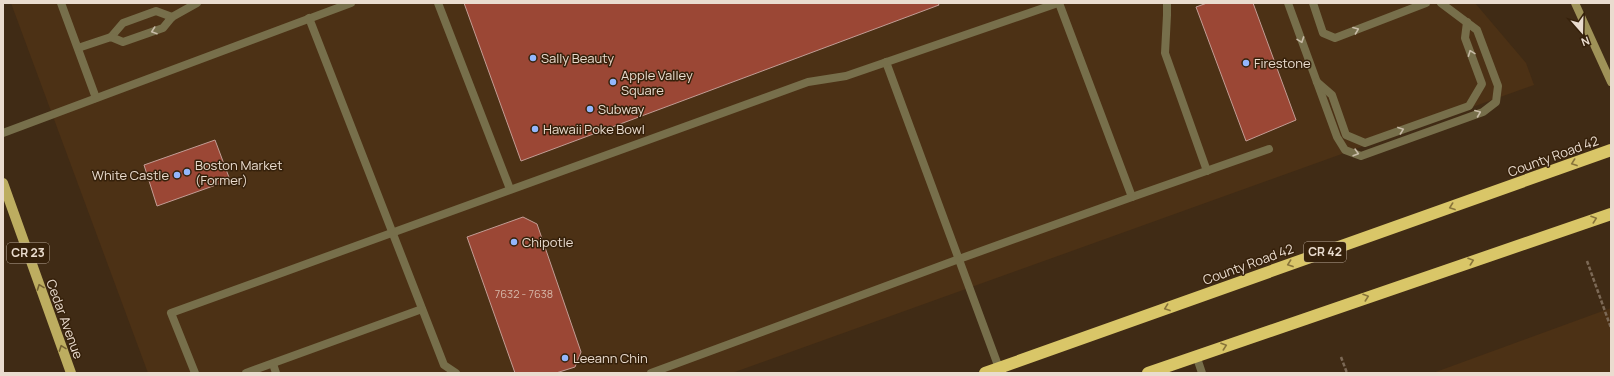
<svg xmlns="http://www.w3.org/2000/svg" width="1614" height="376" font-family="Manrope,sans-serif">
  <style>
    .built { fill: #4c3115 }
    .building { fill: #9b4735; stroke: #c39d95 }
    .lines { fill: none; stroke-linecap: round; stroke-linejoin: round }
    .path { stroke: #7c6956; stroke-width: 2.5; stroke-dasharray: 4 2; stroke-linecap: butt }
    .lane { stroke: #776f4b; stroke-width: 8 }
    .street { stroke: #776f4b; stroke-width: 8 }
    .secondary { stroke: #9f9258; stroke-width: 8 }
    .primary { stroke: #bdad60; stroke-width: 10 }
    .highway { stroke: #d9c668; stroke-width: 12 }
    .oneway { stroke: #c8bba7 }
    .oneway2 { stroke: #88743a }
    .oneway3 { stroke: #736031 }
    .poi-dot { fill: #93b7fd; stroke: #36210b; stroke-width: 1.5 }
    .labels { text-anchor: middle; stroke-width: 3; stroke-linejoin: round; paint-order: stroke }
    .number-label { font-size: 11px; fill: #d6b7a8 }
    .shield { fill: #36210b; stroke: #b4a494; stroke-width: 1 }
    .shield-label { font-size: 12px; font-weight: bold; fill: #eadccf }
    .poi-label { font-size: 13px; fill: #eadccf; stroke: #36210b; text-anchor: start }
    .street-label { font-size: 13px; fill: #eadccf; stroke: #36210b }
  </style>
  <rect width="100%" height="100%" fill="#402b15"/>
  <g class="built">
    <path d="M11,3H1475L1526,63L1534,85L732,373H148Z"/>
    <path d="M1611,308V373H1433Z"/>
  </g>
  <g class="building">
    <path d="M464,3H938L939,5L521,161Z"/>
    <path d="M1207,3H1253L1296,120L1246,141L1196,7Z"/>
    <path d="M215,140L230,180L157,206L144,165Z"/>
    <path d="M523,217L537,224L581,352L575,367L556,373H515L467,237Z"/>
  </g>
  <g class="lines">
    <g class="path">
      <path d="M1587,261L1611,328"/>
      <path d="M1341,357L1347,373"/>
    </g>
    <g class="lane">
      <path d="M61,3L96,98"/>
      <path d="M438,3L510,189"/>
      <path d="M1167,3V15L1165,53L1207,171"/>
      <path d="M1288,3L1337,137L1345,150L1361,156L1483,112L1496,102L1498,86L1477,30L1441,3"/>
      <path d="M1313,3L1323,33L1335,38L1426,3"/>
      <path d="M309,18L444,365L456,373"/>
      <path d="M111,37L123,23L156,11L172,17"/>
      <path d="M78,48L111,37L123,42L163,28L172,17L197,3"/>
      <path d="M886,62L999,368"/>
      <path d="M1317,82L1332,95L1346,135L1365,143L1469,106L1482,84L1465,38L1467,22"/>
      <path d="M3,133L351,3"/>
      <path d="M1132,197L1269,149"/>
      <path d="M273,364L276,373"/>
      <path d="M195,373L171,313L808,82L846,76L1058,3"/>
      <path d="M246,373L422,309"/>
      <path d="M651,373L959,259L1132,197L1059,3"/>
    </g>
    <path class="street" d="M1196,355L1202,373"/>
    <path class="secondary" d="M1575,3L1611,82"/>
    <path class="primary" d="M3,183L71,373"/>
    <g class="highway">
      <path d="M985,373L1611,150"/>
      <path d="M1148,373L1611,214"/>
    </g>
  </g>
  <defs><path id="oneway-chevron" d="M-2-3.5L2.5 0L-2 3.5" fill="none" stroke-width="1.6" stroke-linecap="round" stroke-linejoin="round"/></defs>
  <g class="oneway">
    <use href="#oneway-chevron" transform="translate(1356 30) rotate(-21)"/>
    <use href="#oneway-chevron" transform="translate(154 31) rotate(161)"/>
    <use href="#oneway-chevron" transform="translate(1301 40) rotate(70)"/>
    <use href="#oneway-chevron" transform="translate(1471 53) rotate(-111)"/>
    <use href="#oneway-chevron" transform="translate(1478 113) rotate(-22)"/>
    <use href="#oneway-chevron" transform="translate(1401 130) rotate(-20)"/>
    <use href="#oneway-chevron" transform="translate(1356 153) rotate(16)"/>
  </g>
  <g class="oneway2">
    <use href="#oneway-chevron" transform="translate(1574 163) rotate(160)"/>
    <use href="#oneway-chevron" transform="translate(1452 207) rotate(160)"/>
    <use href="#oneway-chevron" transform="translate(1594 219) rotate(-19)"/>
    <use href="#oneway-chevron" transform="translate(1471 261) rotate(-19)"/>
    <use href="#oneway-chevron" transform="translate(1290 264) rotate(160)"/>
    <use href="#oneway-chevron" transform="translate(1366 297) rotate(-19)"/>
    <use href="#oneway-chevron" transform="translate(1167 308) rotate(160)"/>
    <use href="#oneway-chevron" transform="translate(1224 346) rotate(-19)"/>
  </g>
  <g class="oneway3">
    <use href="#oneway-chevron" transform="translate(40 287) rotate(-110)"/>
    <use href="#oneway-chevron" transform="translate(62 348) rotate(-110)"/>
  </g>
  <g class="poi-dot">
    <circle cx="533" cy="58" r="4"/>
    <circle cx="1246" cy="63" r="4"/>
    <circle cx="613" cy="82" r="4"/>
    <circle cx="590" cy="109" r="4"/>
    <circle cx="535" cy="129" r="4"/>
    <circle cx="187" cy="172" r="4"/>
    <circle cx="177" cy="175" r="4"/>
    <circle cx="514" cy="242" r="4"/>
    <circle cx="565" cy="358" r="4"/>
  </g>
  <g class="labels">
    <g class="number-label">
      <text x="524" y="298">7632 - 7638</text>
    </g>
    <g class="shield">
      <rect x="1304" y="242" width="42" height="20" rx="3"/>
      <rect x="7" y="243" width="42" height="20" rx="3"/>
    </g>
    <g class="shield-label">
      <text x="1325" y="256">CR 42</text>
      <text x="28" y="257">CR 23</text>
    </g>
    <g class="poi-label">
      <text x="541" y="63">Sally Beauty</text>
      <text x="1254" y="68">Firestone</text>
      <text x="621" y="80">Apple Valley<tspan x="621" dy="15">Square</tspan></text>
      <text x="598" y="114">Subway</text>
      <text x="543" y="134">Hawaii Poke Bowl</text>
      <text x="195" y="170">Boston Market<tspan x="195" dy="15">(Former)</tspan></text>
      <text x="169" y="180" text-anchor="end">White Castle</text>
      <text x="522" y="247">Chipotle</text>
      <text x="573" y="363">Leeann Chin</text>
    </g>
    <g class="street-label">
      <text transform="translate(1553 156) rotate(-20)" y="5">County Road 42</text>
      <text transform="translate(1248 264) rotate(-20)" y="5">County Road 42</text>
      <text transform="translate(65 319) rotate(70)" y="5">Cedar Avenue</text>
    </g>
  </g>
  <rect width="1614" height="376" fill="none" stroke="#eadccf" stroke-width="8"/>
  <g transform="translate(1582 32) rotate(160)" stroke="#36210b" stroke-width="3" paint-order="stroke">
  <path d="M0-3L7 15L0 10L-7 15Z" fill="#eadccf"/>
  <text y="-6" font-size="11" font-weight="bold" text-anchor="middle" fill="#eadccf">N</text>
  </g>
</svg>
